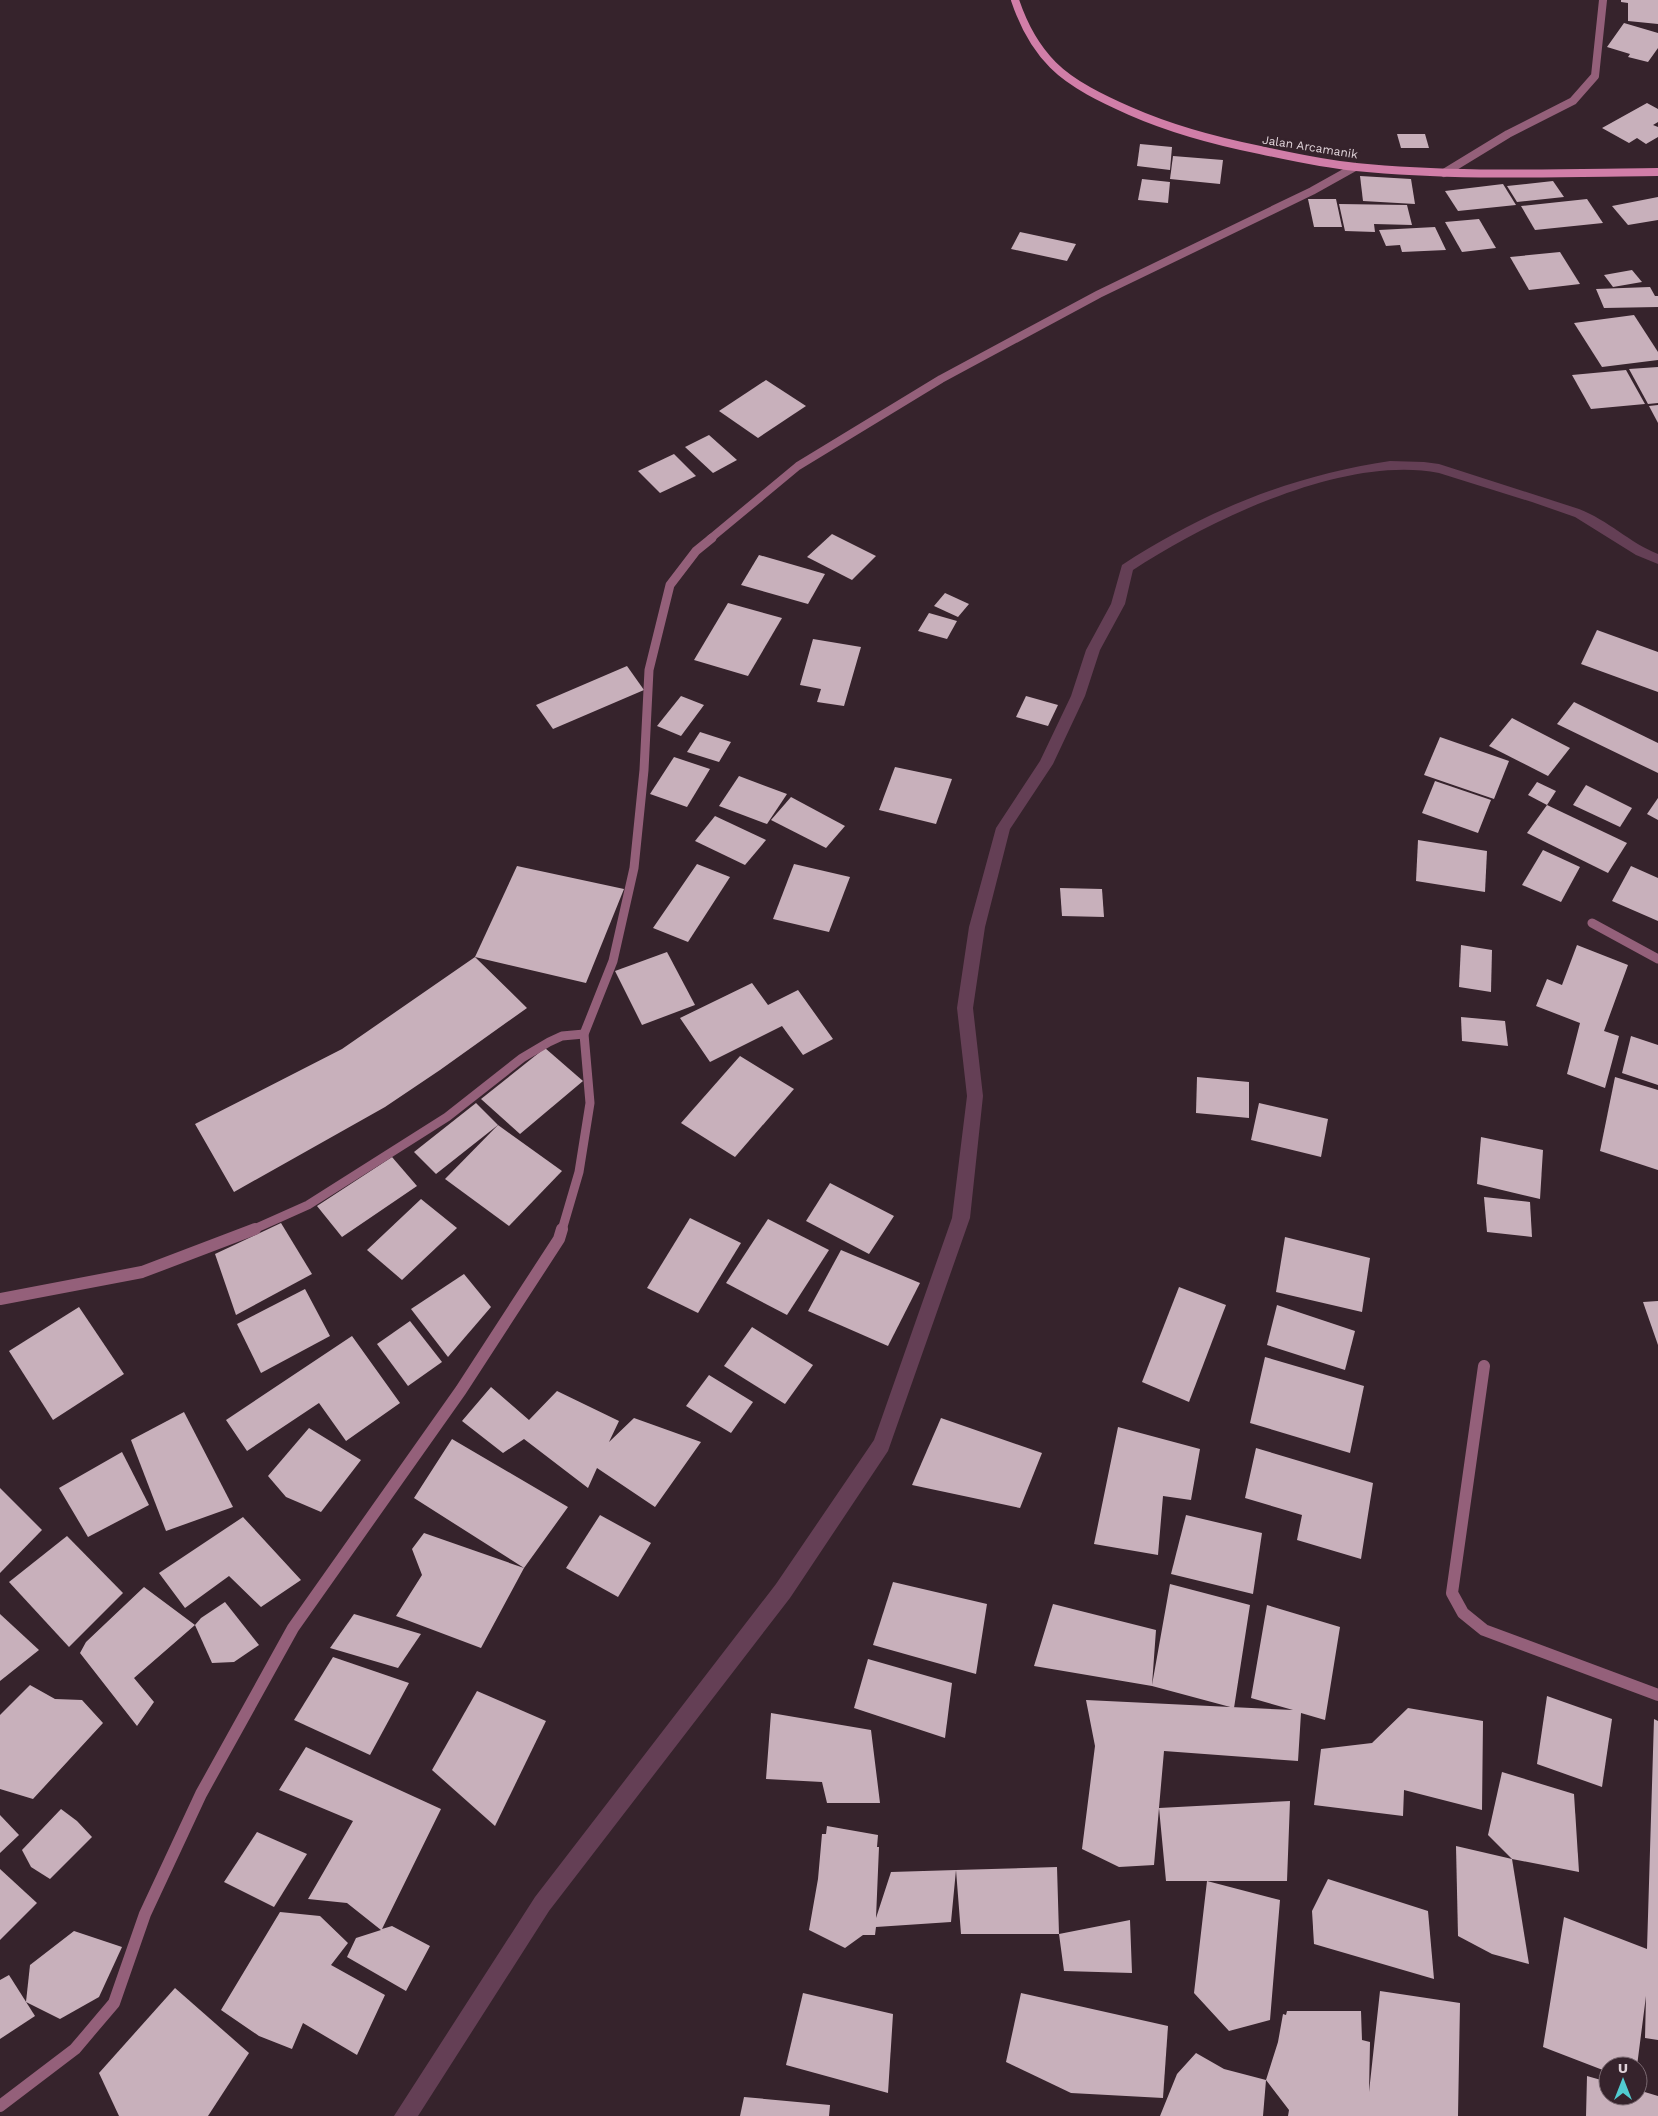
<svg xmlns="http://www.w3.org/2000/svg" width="1658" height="2116" font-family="'Work Sans',sans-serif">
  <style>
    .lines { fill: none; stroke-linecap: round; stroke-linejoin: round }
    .stream { fill: #643f55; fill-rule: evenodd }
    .building { fill: #c8b0bb }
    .street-far2 { stroke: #94607a; stroke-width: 8 }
    .street-far1 { stroke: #94607a; stroke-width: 9 }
    .street { stroke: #94607a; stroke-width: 12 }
    .secondary { stroke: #d17ea8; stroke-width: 8 }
    .labels { text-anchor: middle; stroke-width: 5; stroke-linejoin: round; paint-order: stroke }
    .far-street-label { font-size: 12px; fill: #e0d3d9; stroke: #36232c }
  </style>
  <rect width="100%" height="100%" fill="#36232c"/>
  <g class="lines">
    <path class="stream" d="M1390,461L1424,462L1439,464L1579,509C1608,520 1630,543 1658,554V564L1636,555L1575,517L1532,502L1439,473C1346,454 1209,520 1133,570L1125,604L1100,650L1085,696L1053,764L1010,829L985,927L973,1008L983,1096L970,1218L888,1451L790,1598L549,1911L418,2116H394L535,1897L776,1584L874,1440L952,1218L967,1096L957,1008L969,927L996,828L1040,761L1071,696L1086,650L1111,604L1122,565C1204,511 1294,475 1390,461Z"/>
  </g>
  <g class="building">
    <path d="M1621,0H1658V24L1628,21V3L1621,2Z"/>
    <path d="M1624,23L1658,33V48L1648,62L1628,57L1630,54L1607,47Z"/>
    <path d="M1647,103L1658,109V122L1653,125L1658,127V137L1646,144L1637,138L1629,143L1602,128Z"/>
    <path d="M1397,134H1425L1429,148H1401Z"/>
    <path d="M1140,144L1172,147L1170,170L1137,166Z"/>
    <path d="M1173,156L1223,160L1220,184L1170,179Z"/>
    <path d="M1360,176L1411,179L1415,204L1363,201Z"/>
    <path d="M1142,179L1170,182L1168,203L1138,200Z"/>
    <path d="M1553,181L1564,197L1517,202L1507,186Z"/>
    <path d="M1503,184L1516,205L1458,211L1445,191Z"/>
    <path d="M1658,197V220L1628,225L1612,206Z"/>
    <path d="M1308,199H1336L1342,227H1314Z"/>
    <path d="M1587,199L1603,223L1535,230L1521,206Z"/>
    <path d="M1339,204L1407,205L1412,225L1374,224L1375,232L1345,231Z"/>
    <path d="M1479,219L1496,248L1462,252L1445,222Z"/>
    <path d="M1435,227L1446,250L1402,252L1400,245L1386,246L1379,230Z"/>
    <path d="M1020,232L1076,244L1067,261L1011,249Z"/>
    <path d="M1560,252L1580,284L1529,290L1510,257Z"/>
    <path d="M1632,270L1642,282L1613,287L1604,275Z"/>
    <path d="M1650,287L1655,296H1658V307L1604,308L1596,289Z"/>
    <path d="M1634,315L1658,352V360L1602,367L1574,323Z"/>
    <path d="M1658,367V403L1648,404L1629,369Z"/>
    <path d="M1626,370L1645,404L1591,409L1572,375Z"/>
    <path d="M766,380L806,406L758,438L719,411Z"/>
    <path d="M1658,405V423L1649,406Z"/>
    <path d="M709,435L737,460L713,473L685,447Z"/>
    <path d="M674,454L696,476L660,493L638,471Z"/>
    <path d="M832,534L876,556L852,580L807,557Z"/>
    <path d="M759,555L825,574L808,604L741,585Z"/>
    <path d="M945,593L969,604L958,617L934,606Z"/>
    <path d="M728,603L782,618L748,676L694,660Z"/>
    <path d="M929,613L957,621L947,639L918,631Z"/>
    <path d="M1597,630L1658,652V692L1581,664Z"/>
    <path d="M813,639L861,647L844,706L817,702L821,689L800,685Z"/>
    <path d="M627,666L644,690L553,729L536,705Z"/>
    <path d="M681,696L704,705L681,736L657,726Z"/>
    <path d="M1026,696L1058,705L1048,726L1016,717Z"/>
    <path d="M1574,702L1658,743V773L1557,724Z"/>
    <path d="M1512,718L1570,748L1548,776L1489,746Z"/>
    <path d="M700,732L731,742L719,762L687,752Z"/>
    <path d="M1440,737L1509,761L1494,799L1424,775Z"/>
    <path d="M674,757L710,769L687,807L650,794Z"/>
    <path d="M895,767L952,779L936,824L879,810Z"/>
    <path d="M739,776L787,794L767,824L719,806Z"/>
    <path d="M1435,781L1491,800L1478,833L1422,813Z"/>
    <path d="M1537,782L1556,791L1547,805L1528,795Z"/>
    <path d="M1586,785L1632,808L1620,827L1573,805Z"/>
    <path d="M791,797L845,826L826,848L771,820Z"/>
    <path d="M1658,798V820L1647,814Z"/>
    <path d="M1547,805L1627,843L1608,873L1527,833Z"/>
    <path d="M715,816L766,840L745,865L695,841Z"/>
    <path d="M1418,840L1487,851L1485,892L1416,881Z"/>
    <path d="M1543,850L1580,867L1561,902L1522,885Z"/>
    <path d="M697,864L730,877L688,942L653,928Z"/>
    <path d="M794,864L850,877L829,932L773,919Z"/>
    <path d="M517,866L624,889L586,983L475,957Z"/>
    <path d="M1631,866L1658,878V921L1612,901Z"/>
    <path d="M1060,888L1102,889L1104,917L1062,916Z"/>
    <path d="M1461,945L1492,950L1491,992L1459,987Z"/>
    <path d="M1577,945L1628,965L1604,1031L1619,1036L1605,1088L1567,1074L1580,1023L1536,1006L1547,979L1562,985Z"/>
    <path d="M667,952L695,1005L642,1025L615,971Z"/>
    <path d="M475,957L527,1008L440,1070L385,1107L234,1192L195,1124L342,1049Z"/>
    <path d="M752,983L768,1005L798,990L833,1039L803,1055L782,1026L710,1062L680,1018Z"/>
    <path d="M1461,1017L1505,1021L1508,1046L1462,1041Z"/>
    <path d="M1631,1036L1658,1045V1085L1622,1073Z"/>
    <path d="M545,1048L583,1081L520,1134L481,1099Z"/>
    <path d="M740,1056L794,1089L735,1157L681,1123Z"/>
    <path d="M1197,1077L1249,1082V1118L1196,1113Z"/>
    <path d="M1615,1077L1658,1090V1170L1600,1151Z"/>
    <path d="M476,1103L498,1125L436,1174L414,1152Z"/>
    <path d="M1259,1103L1328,1119L1321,1157L1251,1140Z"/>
    <path d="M498,1125L562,1171L509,1226L445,1179Z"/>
    <path d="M1481,1137L1543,1150L1540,1199L1477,1184Z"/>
    <path d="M392,1157L417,1186L342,1237L317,1206Z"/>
    <path d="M830,1183L894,1216L869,1254L806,1221Z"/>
    <path d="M1484,1197L1530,1202L1532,1237L1487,1232Z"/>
    <path d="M421,1199L457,1228L402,1280L367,1250Z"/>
    <path d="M690,1218L741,1243L698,1313L647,1288Z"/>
    <path d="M768,1219L829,1250L787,1315L726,1283Z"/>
    <path d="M281,1223L312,1274L236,1315L215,1254Z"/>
    <path d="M1285,1237L1370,1258L1362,1312L1276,1292Z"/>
    <path d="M841,1250L920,1283L888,1346L808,1311Z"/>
    <path d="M464,1274L491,1307L448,1357L411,1309Z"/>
    <path d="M1179,1287L1226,1305L1189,1402L1142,1382Z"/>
    <path d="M305,1289L330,1336L261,1373L237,1324Z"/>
    <path d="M1658,1301V1345L1643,1302Z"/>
    <path d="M1277,1305L1355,1331L1345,1370L1267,1345Z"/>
    <path d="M79,1307L124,1374L53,1420L9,1351Z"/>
    <path d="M410,1321L442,1362L408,1386L377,1344Z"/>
    <path d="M752,1327L813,1365L785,1404L724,1366Z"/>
    <path d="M352,1336L400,1403L346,1441L319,1403L247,1451L226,1420Z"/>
    <path d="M1265,1357L1364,1386L1350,1453L1250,1423Z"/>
    <path d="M709,1375L753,1402L731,1433L686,1406Z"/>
    <path d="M491,1387L529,1420L557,1391L619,1421L609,1442L634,1418L701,1442L655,1507L597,1468L588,1488L524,1439L503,1453L462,1421Z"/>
    <path d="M184,1412L233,1507L166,1531L131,1440Z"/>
    <path d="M941,1418L1042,1453L1020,1508L912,1485Z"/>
    <path d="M1118,1427L1200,1449L1191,1500L1163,1496L1158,1555L1094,1544Z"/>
    <path d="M309,1428L361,1460L321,1512L286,1497L268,1476Z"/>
    <path d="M452,1439L568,1507L524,1568L481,1648L396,1616L422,1575L412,1549L424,1533L524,1568L414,1498Z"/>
    <path d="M1256,1448L1373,1483L1361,1559L1297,1540L1302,1515L1245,1498Z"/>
    <path d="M122,1452L149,1505L88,1537L59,1488Z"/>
    <path d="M0,1488L42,1530L0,1573Z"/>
    <path d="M600,1515L651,1543L618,1597L566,1568Z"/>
    <path d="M1186,1515L1262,1533L1253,1594L1171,1574Z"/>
    <path d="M243,1517L301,1580L261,1607L229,1576L185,1608L159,1573Z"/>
    <path d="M67,1536L123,1593L69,1647L9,1582Z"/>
    <path d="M893,1582L987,1604L976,1674L873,1645Z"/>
    <path d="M1170,1584L1250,1605L1234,1708L1152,1686L1034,1666L1053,1604L1156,1630L1152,1685Z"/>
    <path d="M144,1587L195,1625L134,1678L154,1702L137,1726L80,1653L86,1642Z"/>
    <path d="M225,1602L259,1645L234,1662L212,1663L195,1625L201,1618Z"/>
    <path d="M1267,1605L1340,1627L1325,1720L1301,1713L1298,1761L1164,1751L1159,1808L1290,1801L1287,1881H1207L1280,1900L1270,2020L1229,2031L1194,1993L1207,1881H1166L1159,1808L1154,1865L1119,1867L1082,1849L1095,1746L1086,1700L1293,1710L1251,1698Z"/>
    <path d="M0,1614L39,1650L0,1681Z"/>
    <path d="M354,1614L421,1634L398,1668L330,1648Z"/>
    <path d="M333,1657L409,1683L370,1755L294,1720Z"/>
    <path d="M868,1659L952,1683L945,1738L854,1708Z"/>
    <path d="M30,1685L55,1699L82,1700L103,1723L33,1799L0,1789V1715Z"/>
    <path d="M477,1691L546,1721L495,1826L432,1770Z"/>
    <path d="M1547,1696L1612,1719L1602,1787L1537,1764Z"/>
    <path d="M1408,1708L1483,1721L1482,1810L1404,1790L1403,1816L1314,1805L1321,1749L1372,1743Z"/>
    <path d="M771,1713L871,1730L880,1803H827L822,1782L766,1779Z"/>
    <path d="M1654,1719L1658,1721V2040L1645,2038L1646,1996L1637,2066H1608V2072L1543,2047L1564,1917L1647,1949Z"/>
    <path d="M306,1747L441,1809L382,1929L392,1926L430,1946L406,1991L347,1957L356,1938L381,1930L347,1903L308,1899L353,1821L279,1790Z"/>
    <path d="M1502,1772L1574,1794L1579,1872L1512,1859L1488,1835Z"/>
    <path d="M61,1809L77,1821L92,1837L50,1879L31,1867L22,1850Z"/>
    <path d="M0,1815L19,1835L0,1853Z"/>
    <path d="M827,1826L878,1835L877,1847H879L876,1918L891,1872L956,1870L1057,1867L1059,1934L1130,1920L1132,1973L1064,1971L1059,1934H961L956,1870L951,1922L876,1927L875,1935H863L845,1948L809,1930L818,1879L822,1834H826Z"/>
    <path d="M257,1832L307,1854L274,1907L224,1882Z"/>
    <path d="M1456,1846L1512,1859L1529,1964L1492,1954L1458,1936Z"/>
    <path d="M0,1869L37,1903L0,1940Z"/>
    <path d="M1328,1879L1428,1911L1434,1979L1314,1944L1312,1911Z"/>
    <path d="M280,1912L320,1916L348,1943L331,1965L385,1995L357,2055L303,2023L292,2049L259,2036L221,2010Z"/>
    <path d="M74,1931L122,1947L99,1997L60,2019L26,2002L30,1965Z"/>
    <path d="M9,1975L35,2016L0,2039V1980Z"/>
    <path d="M175,1988L249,2053L208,2116H119L99,2073Z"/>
    <path d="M1380,1991L1460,2003L1458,2116H1288L1289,2110L1266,2080L1278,2042L1283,2014L1286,2015L1287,2011H1361L1362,2040L1370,2042L1369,2092Z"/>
    <path d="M803,1993L893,2014L888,2093L786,2065Z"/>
    <path d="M1021,1993L1168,2026L1163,2098L1071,2093L1006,2062Z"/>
    <path d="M1196,2053L1224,2069L1266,2080L1263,2116H1160L1177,2074Z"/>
    <path d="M1587,2076L1608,2082V2096H1638V2090L1658,2096V2116H1586Z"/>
    <path d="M744,2097L830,2105L829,2116H740Z"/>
  </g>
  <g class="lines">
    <g class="street-far2">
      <path d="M1444,173L1508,134L1573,101L1595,76L1603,0"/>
      <path d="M710,539L798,466L941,379L1099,294L1312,191L1355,167"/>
    </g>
    <g class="street-far1">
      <path d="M1592,923L1658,959"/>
      <path d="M252,1230L308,1205L447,1117L522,1058L549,1042L562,1036L584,1034"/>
      <path d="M562,1230L579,1172L590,1103L584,1034L613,961L634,868L644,770L649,670L670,585L696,551L712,538"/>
    </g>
    <g class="street">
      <path d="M0,1299L142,1272L255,1229"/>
      <path d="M1484,1366L1452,1593L1463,1613L1484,1630L1658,1695"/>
      <path d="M0,2106L75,2049L114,2003L145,1914L201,1794L293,1628L461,1390L559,1239L562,1229"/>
    </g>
    <path class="secondary" d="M1015,0C1023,24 1034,46 1053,65C1073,85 1103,99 1130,111C1171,129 1215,141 1260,150C1292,157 1324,164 1356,167C1456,177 1558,173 1658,172"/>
  </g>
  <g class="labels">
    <g class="far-street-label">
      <text transform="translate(1310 147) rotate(9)" y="4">Jalan Arcamanik</text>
    </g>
  </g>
  <g transform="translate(1623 2081)"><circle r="24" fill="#36232c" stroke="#7a6971"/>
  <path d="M0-4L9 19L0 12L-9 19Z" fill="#51ccd1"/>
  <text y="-8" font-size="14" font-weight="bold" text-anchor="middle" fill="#e0d3d9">U</text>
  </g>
</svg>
